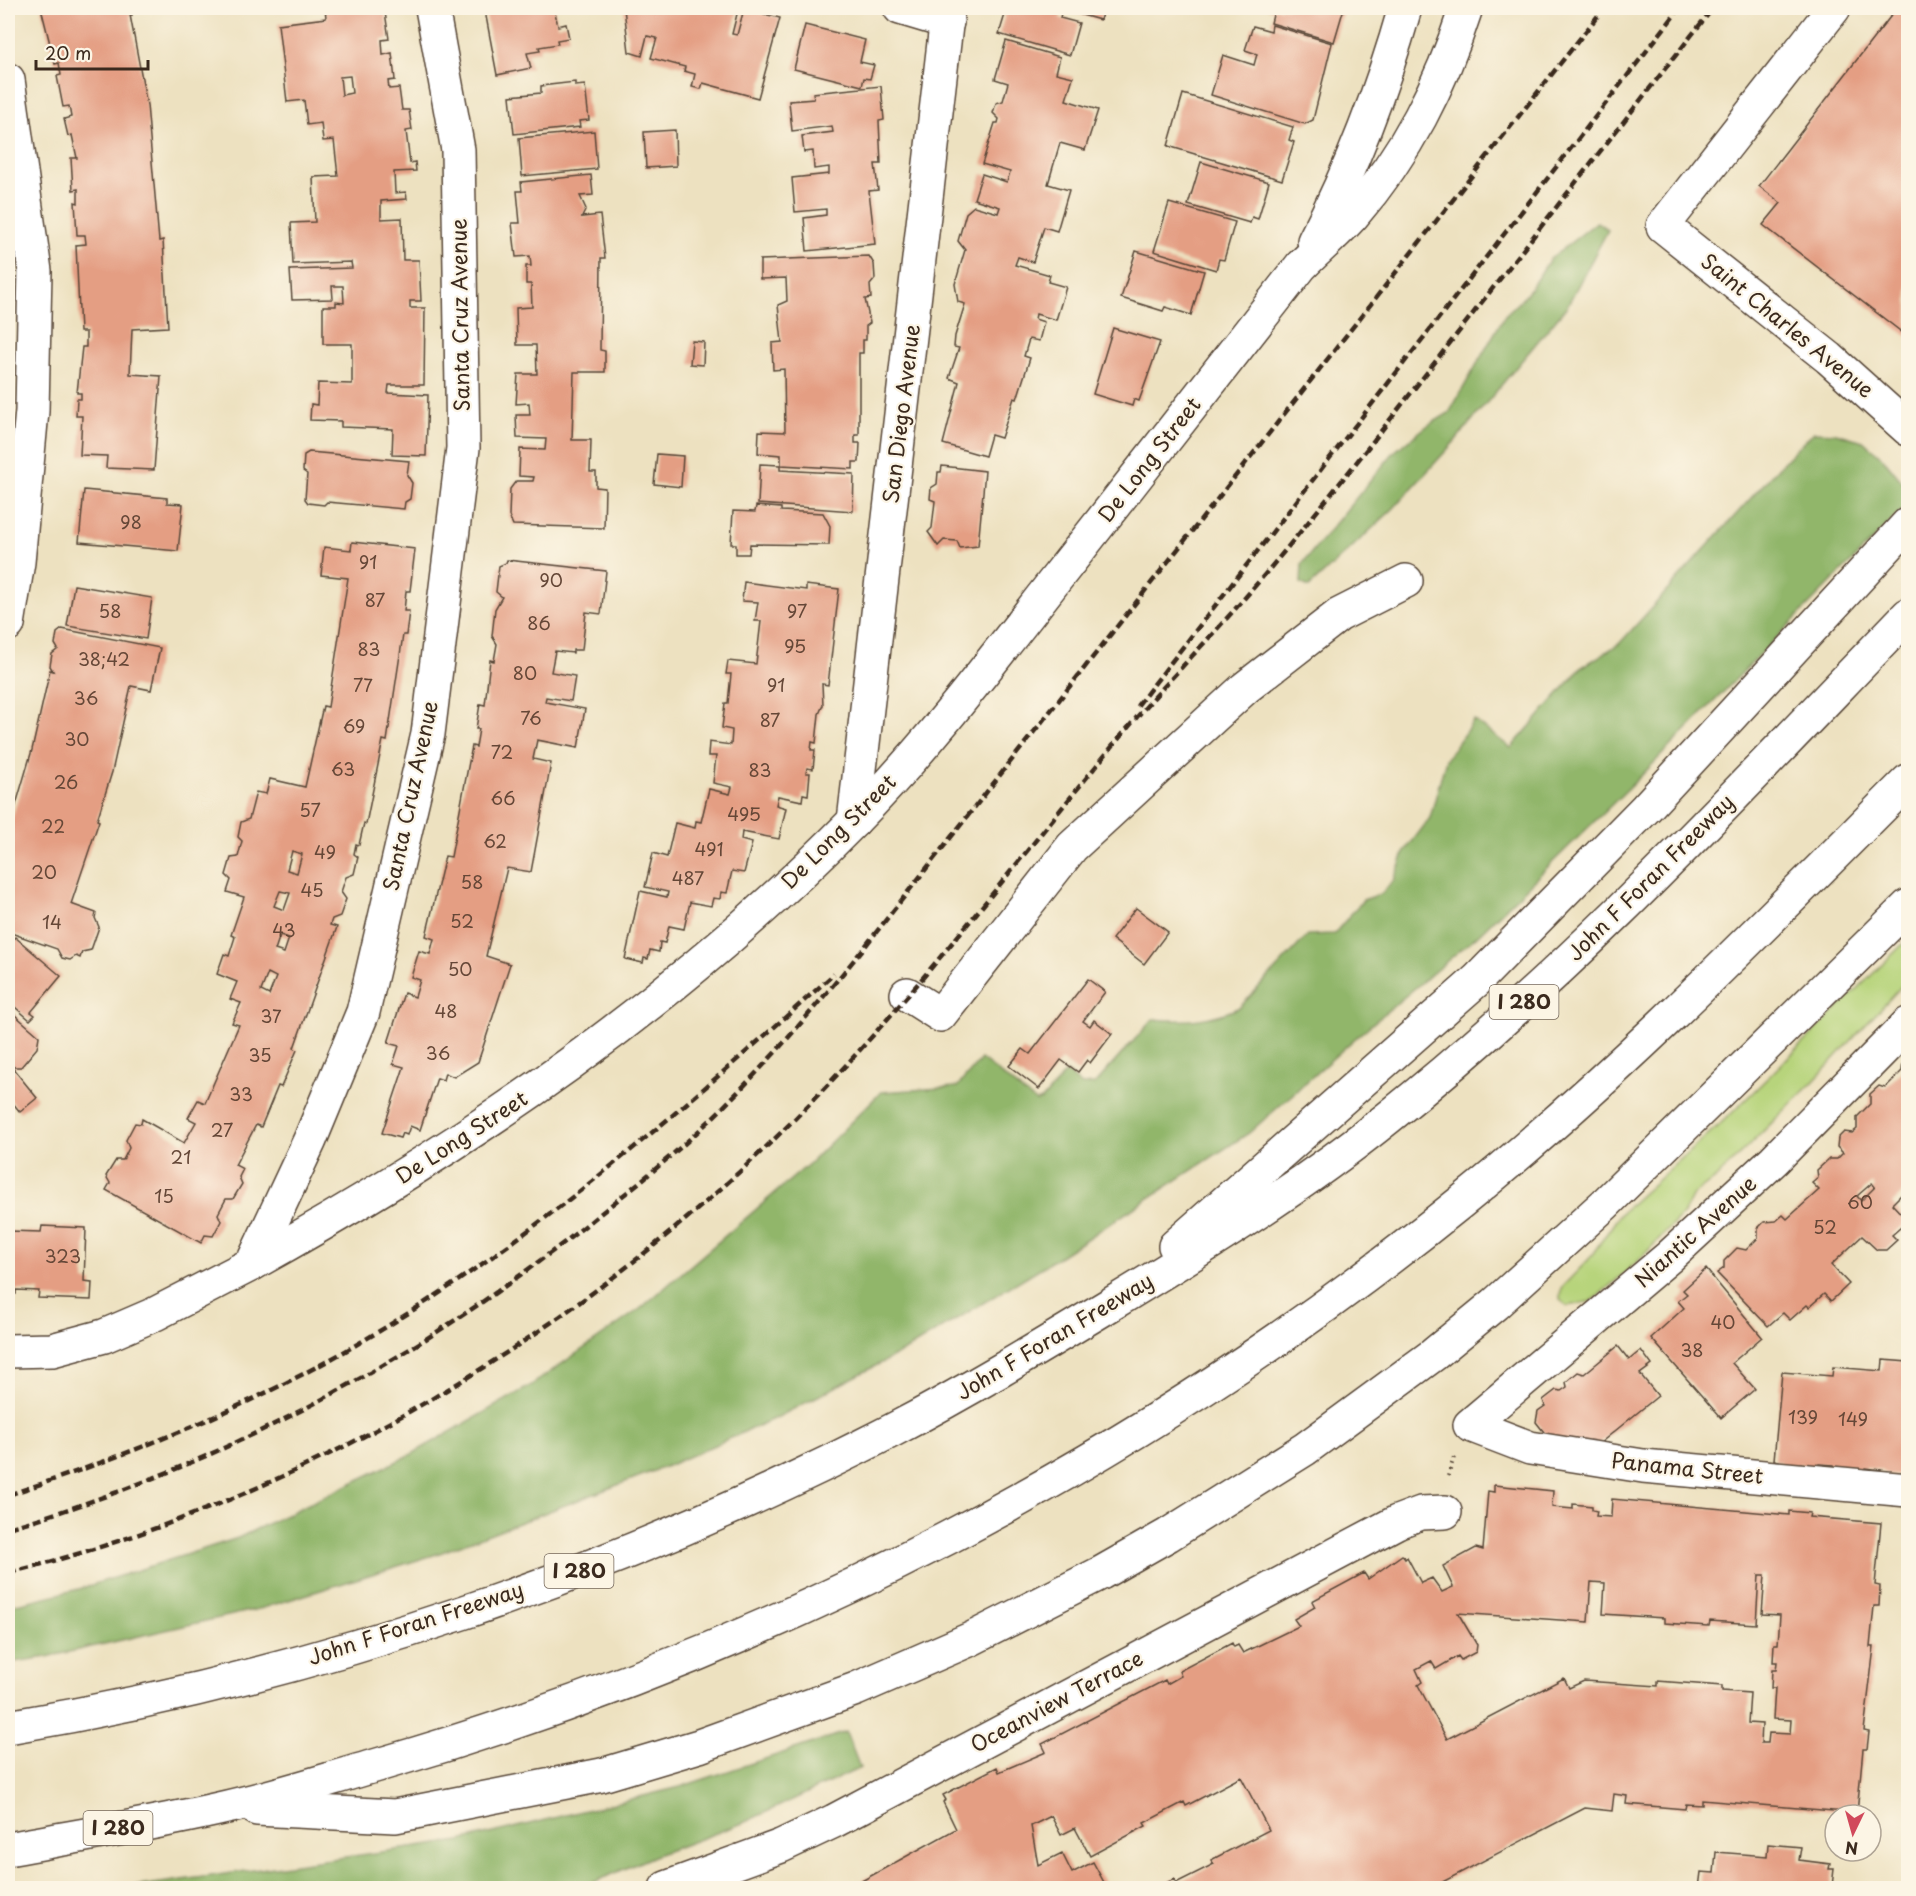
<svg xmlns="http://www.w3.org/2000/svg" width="1916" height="1896" font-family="'Playpen Sans',sans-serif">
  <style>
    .green { fill: #b7d47b; stroke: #797f4c; stroke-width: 1.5 }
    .forest { fill: #91b66b; stroke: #667044; stroke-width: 1.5 }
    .building { fill: #e49e83; fill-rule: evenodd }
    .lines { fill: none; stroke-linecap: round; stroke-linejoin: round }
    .minor-casing { stroke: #564536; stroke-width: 36 }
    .highway-casing { stroke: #564536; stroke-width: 36 }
    .path { stroke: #564536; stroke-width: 4; stroke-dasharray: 1.5 4.5; stroke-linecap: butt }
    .minor { stroke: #fff; stroke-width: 33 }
    .highway { stroke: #fff; stroke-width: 33 }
    .rail { stroke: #3b2a1e; stroke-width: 4.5; stroke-dasharray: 9 4.5; stroke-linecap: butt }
    .labels { text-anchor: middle; stroke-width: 4.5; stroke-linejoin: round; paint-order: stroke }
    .number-label { font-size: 18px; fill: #654737 }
    .shield { fill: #fcf5e5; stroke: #75675a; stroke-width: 1.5 }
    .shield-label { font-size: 20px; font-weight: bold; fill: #3b2a1e }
    .street-label { font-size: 21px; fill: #3b2a1e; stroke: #fcf5e5 }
  </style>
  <rect width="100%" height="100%" fill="#fcf5e5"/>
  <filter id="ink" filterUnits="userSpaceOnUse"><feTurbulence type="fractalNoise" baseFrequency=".0167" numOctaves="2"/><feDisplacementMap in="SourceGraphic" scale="12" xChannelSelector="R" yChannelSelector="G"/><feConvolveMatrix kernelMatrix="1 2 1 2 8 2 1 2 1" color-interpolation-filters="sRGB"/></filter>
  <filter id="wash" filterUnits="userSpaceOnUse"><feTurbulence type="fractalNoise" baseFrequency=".008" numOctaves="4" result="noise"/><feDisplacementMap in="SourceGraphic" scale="24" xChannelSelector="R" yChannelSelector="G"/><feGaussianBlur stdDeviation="1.35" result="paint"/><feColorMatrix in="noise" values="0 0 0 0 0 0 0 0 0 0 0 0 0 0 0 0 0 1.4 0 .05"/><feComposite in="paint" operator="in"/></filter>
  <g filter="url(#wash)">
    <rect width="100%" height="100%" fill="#ede1c0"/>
    <path class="green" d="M1908,939V979L1814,1081L1717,1177L1693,1195L1684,1213L1638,1261L1592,1301L1568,1306L1560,1300L1561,1288L1589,1259L1621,1213L1732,1113Z"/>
    <g class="forest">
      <path d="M1597,222L1608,230L1567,306L1455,441L1393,509L1309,587L1301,583L1302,564L1394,452L1427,426L1449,413L1505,315L1526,295L1550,259Z"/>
      <path d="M1814,432L1836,433L1863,441L1883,458L1908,489V504L1641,776L1477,936L1360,1034L1249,1133L1057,1258L906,1350L778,1417L667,1466L437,1554L263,1608L47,1657L8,1663V1606L79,1589L238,1538L412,1454L530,1386L640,1309L810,1163L881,1092L957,1087L981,1059L1036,1102L1042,1100L1066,1072L1082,1085L1095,1084L1153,1019C1183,1022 1211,1021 1240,1007L1308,935L1334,934L1363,900L1381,894L1394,880L1405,851L1430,818L1446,759L1474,720L1511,748L1582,667L1619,644L1788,457Z"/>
      <path d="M846,1732L860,1768L743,1823L654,1856L581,1888H125L460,1841L680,1787Z"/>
    </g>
    <g id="blocks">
      <g class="building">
        <path d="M41,8H130L132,15H130L147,105L159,241L163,240L168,327L132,329L130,374L161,376L154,470L106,468L107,456L80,455L82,416H76L77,399H81V393H77L82,347H86V332H80L76,245L86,244L85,235H77L75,202L78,203V189L73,190L71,158H77L72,135L68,136L64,119L71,117L69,106L63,107L57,76L61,75L59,63L55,64Z"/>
        <path d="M325,8H377L378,13L385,12L389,39L382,40L383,55L392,53L395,80L388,81L389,89L399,88L402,110H409L412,130L406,131L410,163L415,162L416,171L394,172L395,193L406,192L407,199L381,201V219L402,218L403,260H419L421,301H410V308H425L424,385H389L388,393L428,395L426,456L392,455L393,429L341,427V421L310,420L311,404L317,405L318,383L352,384V344H323V306H336V302L344,303L343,286H332L333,299L292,300L290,270L352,268L351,262L293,264L291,223L315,222L313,177L338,176L334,140L323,141L321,123L307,125L304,100L287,102L278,24L326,18ZM350,76L352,93L342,95L340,77Z"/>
        <path d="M505,8H554L558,26L566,24L569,38L557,40L558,44L539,47L540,51L527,53L531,68L497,75L485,11Z"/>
        <path d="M624,8H737L738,10L732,34L737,35L744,9L780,18L758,98L703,83L701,89L692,87L695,74L684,71L685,67L651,58L657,38L647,36L642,56L629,52Z"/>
        <path d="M1007,8H1044L1061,13L1060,18L1079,23L1070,55L999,34Z"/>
        <path d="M1057,8H1104L1100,20Z"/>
        <path d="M1266,8H1344L1334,42L1271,23L1274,11Z"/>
        <path d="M1897,8H1908V337L1763,225L1781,203L1759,186Z"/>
        <path d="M805,25L865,40L860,62L874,65L870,79L864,78L862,86L794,69Z"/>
        <path d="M1272,25L1332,43L1313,120L1305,124L1211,95L1223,55L1254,65L1257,54L1245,50L1253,26L1271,31Z"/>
        <path d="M1006,41L1060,57L1056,73L1073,77L1066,100L1098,110L1085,150L1060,143L1048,184L1069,190L1057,231L1044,227L1033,262L1018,257L1015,265L1050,275L1048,282L1066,287L1056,320L1036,314L1035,319L1044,322L1039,341L1029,339L1024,356L1030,358L1017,399L1014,398L1001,438L991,435L985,456L943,444L959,382L949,378L959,348L954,347L955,336L965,304L958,302L955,284L965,250L958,241L966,213L974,206L998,213L1000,207L974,199L982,174L1007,182L1010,172L982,164L995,123H998L999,119L993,113L996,103L1003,101L1008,83L995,79Z"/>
        <path d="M575,82V86L585,85L589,120L579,121L580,127L514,134L510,96L541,93V86Z"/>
        <path d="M881,86L884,120L879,121L881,164H875L878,190L869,191L875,244L807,251L804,218L826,215V209L795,212L792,178L829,174V167L814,169L813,151L804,152L802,136L833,132L832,126L792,131L789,101L814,99L813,93Z"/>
        <path d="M1183,94L1293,127L1289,140L1294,142L1282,180L1168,146Z"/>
        <path d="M675,130L676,166L646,168L644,132Z"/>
        <path d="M594,131L597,169L522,176L519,138Z"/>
        <path d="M1201,162L1269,182L1258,219L1252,217L1250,223L1188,205Z"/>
        <path d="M591,175L593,195L580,196L586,209L582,217L600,215L605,258H601L600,350L605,351V372H574L572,440H591L590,472H596V487L605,488L604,528L513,525L509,516L510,489L516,481H533L534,477L519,476L520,449L545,450L546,439L517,438L516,415H530L529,403L516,404L518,374H537L536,345H517L516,308L532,307L531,284H526V266H531L530,256L516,257L512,223H520L517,191H522L521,182Z"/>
        <path d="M1169,203L1235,222L1224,260L1219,259L1216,270L1154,251Z"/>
        <path d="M1136,251L1204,271L1191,315L1165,307L1163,311L1121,298Z"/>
        <path d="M869,256L874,264L875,279L870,285L871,298L865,299L870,323L866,326V340H863V353H859V435H855V443H860L859,462H853V469L781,465V455L758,453L759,431L785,432L784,369L773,370L772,343L782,342L778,305L787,301L786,278L760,279V260Z"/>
        <path d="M1113,328L1160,342L1139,401L1134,399L1132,406L1093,394Z"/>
        <path d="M692,341L704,342L703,365L690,364Z"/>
        <path d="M309,452L409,461L407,475L412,483L410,499L405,502L404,509L327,502L324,505L308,503L305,499L307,474L303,471L304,455Z"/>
        <path d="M657,454L683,456L681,487L654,484Z"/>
        <path d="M760,464L780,465V470L854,474L853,511L758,504Z"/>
        <path d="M942,466L985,471L978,546L960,548L957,541L944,540L938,546L928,532L932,528L935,501L930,499L931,488L937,484L938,472H941Z"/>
        <path d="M84,490L167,498V503L183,504L178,551L79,542Z"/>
        <path d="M756,506L781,508V511L823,513L830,526L829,545L750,544L749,554H736V544H731L733,511L755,512Z"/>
        <path d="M352,542L415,549L410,591H406L404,611H409L406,635H403L387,741L383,740L366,824L364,823L359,845L356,844L354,854L358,857L354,874L346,877L341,892L346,899L340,916L332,919L330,925L337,927L294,1048L297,1050L281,1087L278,1086L261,1127L256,1125L235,1165L243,1169L239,1177L242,1184L233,1199H226L218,1214L221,1221L213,1236L205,1235L201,1243L106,1190L110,1183L106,1176L116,1160H123L129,1148L126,1140L135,1123L141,1124L142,1119L184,1143L196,1122L188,1118L198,1100L205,1103L239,1025L232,1023L241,1003L230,999L237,982L217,974L224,954L229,956L235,937L231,935L244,897L227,892L231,880L226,875L231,858L238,857L242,841L238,837L241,822L249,819L256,792L266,794L270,779L305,787L323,706L328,707L348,578L321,575L324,547L351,550ZM292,851L302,854L297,873L287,870ZM280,891L290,893L284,910L274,906ZM280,935L289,938L284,953L275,950ZM268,973L276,977L269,995L261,991Z"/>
        <path d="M507,560L606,571L601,614L586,612L582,650H573V653L555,651L551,672L575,676L571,701L546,697L545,702L585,709L578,748L537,740L533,759L551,763L531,872L507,868L486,956L510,964L483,1047L478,1062L454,1077L445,1073L443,1080L437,1078L420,1130L410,1126L407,1135L402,1133L400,1138L382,1133L404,1067L393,1064L399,1046L388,1043L404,993L415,997L420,980L411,977L419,951L430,954L434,939L426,936L445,856L451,857L472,746L476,747L479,729H476L480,704L485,705L490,660L494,661L497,644L492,636L495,609L502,597L496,592L499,566L506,563Z"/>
        <path d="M744,582L806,590V585L839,589L828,685L822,684L823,705L819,714L816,743L812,742L811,750H815L813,769L807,768L806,773H810L808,795L803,794L802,801L778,796L776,805L786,808L779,839L742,832L741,840L752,843L744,873L732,871L727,893L721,892L720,899L713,898L711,906L690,902L684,929L669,926L665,943L660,942L659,952L650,950L648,959L644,958L643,963L625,959L640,891L667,897L668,892L645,887L653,853L667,857L675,823L695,828L696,821L701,822L709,789L730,794L732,787L713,783L716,756H708L709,742L731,745L732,730L722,728L725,703H728L731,674H726L728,661L756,664L761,621H755L758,602L742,601Z"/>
        <path d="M74,585L152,598L146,639L67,626Z"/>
        <path d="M62,629L160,648L151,690L131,686L112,772L97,820L99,821L71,904L96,913L95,918L99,927L91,950L82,952L80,958L76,956L70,960L62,958L57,949L8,932V832L32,750L50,670L53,671L50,666L52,654L58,649L55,644L57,633Z"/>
        <path d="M1136,908L1168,932L1144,964L1112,939Z"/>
        <path d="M15,937L61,976L31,1012L35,1015L30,1020L9,1002L8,1004V945Z"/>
        <path d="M1088,979L1105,992L1083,1021L1090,1026L1094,1020L1112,1034L1090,1063L1087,1060L1078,1072L1061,1060L1039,1089L1009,1066L1023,1049L1030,1054Z"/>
        <path d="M8,1009L39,1036L37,1048L21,1067H14L8,1062Z"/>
        <path d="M1908,1057V1188L1892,1204L1908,1221L1892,1235L1897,1240L1886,1250H1877L1862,1236L1831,1265L1849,1284L1831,1301L1824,1294L1809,1307L1807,1305L1790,1320L1783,1313L1768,1326L1717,1273L1724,1268V1261L1737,1248L1746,1250L1758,1238V1228L1764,1222L1776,1221L1783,1215L1787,1219L1819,1190L1812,1183L1818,1178L1817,1170L1829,1159H1837L1843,1153L1837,1147L1838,1138L1844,1132L1852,1133L1857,1129V1117L1870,1104V1094L1879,1086L1885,1088L1902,1071L1903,1063ZM1872,1183L1875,1187L1861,1201L1857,1196Z"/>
        <path d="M11,1066L37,1098L20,1112L8,1097V1069Z"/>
        <path d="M42,1226L86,1228L84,1281L92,1282L91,1300L38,1298L39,1291L16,1290V1294H8V1231L41,1232Z"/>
        <path d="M1706,1269L1762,1337L1732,1363L1755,1389L1721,1418L1651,1338L1684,1308L1678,1301L1687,1294L1683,1290Z"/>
        <path d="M1618,1346L1629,1360L1641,1350L1652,1365L1640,1374L1658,1396L1594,1448L1551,1441L1536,1422L1538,1411L1545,1406L1543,1400L1556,1390L1561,1391L1567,1387L1566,1382L1578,1372L1584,1374Z"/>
        <path d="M1883,1360L1908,1362V1471L1901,1476L1888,1475L1881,1470L1866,1468L1860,1473L1837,1471L1834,1465L1819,1464L1815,1470L1804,1469L1801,1463L1794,1468L1783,1467L1779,1461L1774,1460L1782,1372L1832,1376L1833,1367L1882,1371Z"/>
        <path d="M1494,1485L1553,1491L1552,1507L1573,1509V1504L1592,1506V1510L1597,1511L1596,1516L1611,1517L1612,1499L1789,1515V1511L1810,1513L1809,1517L1881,1523L1875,1585L1880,1586L1879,1606H1874L1870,1647H1874L1864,1731L1869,1732L1867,1749H1863L1857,1813L1702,1800V1805L1686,1804L1685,1809L1626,1804L1627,1796L1614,1794L1612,1811L1585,1808L1431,1888H1156L1174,1879L1176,1883L1214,1864L1211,1860L1269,1830L1241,1777L1186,1806L1184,1802L1144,1823L1146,1826L1090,1856L1075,1828L1061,1835L1051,1816L1031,1826L1038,1865L1062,1853L1072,1873L1093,1862L1107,1888H849L956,1829L943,1802L946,1800L943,1795L997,1767L999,1772L1046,1752L1042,1744L1165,1680L1167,1684L1181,1676L1179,1671L1232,1643L1234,1647L1238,1645L1243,1653L1299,1626L1294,1619L1315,1607L1312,1601L1364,1573L1368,1579L1402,1555L1405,1559L1407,1557L1421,1583L1432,1578L1442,1592L1453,1587L1443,1566L1476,1548L1483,1550L1488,1491L1494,1492ZM1759,1575H1765L1762,1614L1780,1615L1778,1644H1774L1773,1662H1777L1776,1670H1772L1771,1688H1775L1773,1719L1791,1720L1790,1734L1769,1733L1768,1743H1761L1762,1724L1748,1723L1750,1693L1722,1691V1686L1658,1681V1686L1584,1681L1569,1688L1564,1678L1447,1739L1418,1685L1422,1682L1416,1669L1431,1661L1436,1669L1458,1656L1461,1660L1476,1652L1477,1645L1458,1613L1588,1622L1591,1582L1605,1583L1603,1614L1664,1618V1623L1709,1626L1710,1621L1756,1624Z"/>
        <path d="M1768,1844L1801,1847L1799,1860L1830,1864L1829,1869H1834L1832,1886L1827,1885V1888H1699L1701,1872L1714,1873L1716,1852L1767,1856Z"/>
      </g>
    </g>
  </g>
  <g filter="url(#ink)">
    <use href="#blocks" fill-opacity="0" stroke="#564536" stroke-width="1.5"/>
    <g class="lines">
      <defs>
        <g id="minor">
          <path d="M900,8L947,22"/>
          <path d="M1834,8L1663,226L1829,358L1908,429"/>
          <path d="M8,80L35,271L32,411L18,562L8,624"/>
          <path d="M1314,241C1353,166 1382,89 1405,8"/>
          <path d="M854,821L948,8"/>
          <path d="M907,994L940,1015L1072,847L1245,688L1339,615L1406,581"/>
          <path d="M1908,1024L1774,1160L1669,1257L1470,1425L1530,1448L1643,1466L1908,1490"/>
          <path d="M252,1264C472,1142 676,1002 854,821C928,746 991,662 1056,579C1138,475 1219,371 1301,266C1318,249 1337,233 1353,215C1407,153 1441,85 1466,8"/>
          <path d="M8,1351L52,1350L104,1336L155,1314L252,1264L310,1140L363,1012L428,734L463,448L458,150L432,8"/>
          <path d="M666,1888L781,1846L834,1821L1397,1522L1421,1513L1445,1512"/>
        </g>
        <g id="highway">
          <path d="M1175,1246L1477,980L1646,808L1908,524"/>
          <path d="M8,1727C315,1676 616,1573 893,1430C966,1392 1037,1349 1108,1306C1205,1247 1301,1188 1389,1117C1578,966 1741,788 1908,615"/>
          <path d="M257,1809L395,1816L602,1775L699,1746L856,1689L971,1639L1101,1573L1168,1535L1305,1449L1433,1355L1495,1304L1605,1204L1908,906"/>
          <path d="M8,1849C81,1835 155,1824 227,1807C278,1796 328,1779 378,1765C771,1652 1143,1460 1461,1202C1621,1073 1763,926 1908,781"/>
        </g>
      </defs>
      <use href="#minor" class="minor-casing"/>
      <use href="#highway" class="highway-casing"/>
      <path class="path" d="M1448,1476L1454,1457"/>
      <use href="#minor" class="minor"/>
      <use href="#highway" class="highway"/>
      <g class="rail">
        <path d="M1137,706L1680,8"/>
        <path d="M8,1495C132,1454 253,1406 366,1339C536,1239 687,1105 834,974"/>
        <path d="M8,1528C225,1465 425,1356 600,1214C645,1178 691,1141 731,1099C778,1052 821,1000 863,949L1604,8"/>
        <path d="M8,1573C290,1503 555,1348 765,1148C901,1018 1016,860 1137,717C1173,675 1213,635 1249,593C1321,509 1389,421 1457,334C1542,225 1628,116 1713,8"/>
      </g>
    </g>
  </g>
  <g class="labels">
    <g class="number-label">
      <text x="131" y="529">98</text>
      <text x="368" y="569">91</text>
      <text x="551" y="587">90</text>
      <text x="375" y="607">87</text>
      <text x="110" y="618">58</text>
      <text x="797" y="618">97</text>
      <text x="539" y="630">86</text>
      <text x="795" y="653">95</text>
      <text x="369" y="656">83</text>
      <text x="104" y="666">38;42</text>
      <text x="525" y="680">80</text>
      <text x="363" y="692">77</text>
      <text x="776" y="692">91</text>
      <text x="86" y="705">36</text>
      <text x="531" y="725">76</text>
      <text x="770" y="727">87</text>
      <text x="354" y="733">69</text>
      <text x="77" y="746">30</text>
      <text x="502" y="759">72</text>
      <text x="343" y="776">63</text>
      <text x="760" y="777">83</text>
      <text x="66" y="789">26</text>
      <text x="503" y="805">66</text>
      <text x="310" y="817">57</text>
      <text x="744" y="821">495</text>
      <text x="53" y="833">22</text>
      <text x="495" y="848">62</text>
      <text x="709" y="856">491</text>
      <text x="325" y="859">49</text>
      <text x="44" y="879">20</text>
      <text x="688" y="885">487</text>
      <text x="472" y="889">58</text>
      <text x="312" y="897">45</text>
      <text x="462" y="928">52</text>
      <text x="52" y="929">14</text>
      <text x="284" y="937">43</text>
      <text x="460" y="976">50</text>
      <text x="446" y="1018">48</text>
      <text x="271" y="1023">37</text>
      <text x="438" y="1060">36</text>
      <text x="260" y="1062">35</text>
      <text x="241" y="1101">33</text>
      <text x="222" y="1137">27</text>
      <text x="181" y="1164">21</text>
      <text x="164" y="1203">15</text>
      <text x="1860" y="1209">60</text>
      <text x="1825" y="1234">52</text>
      <text x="63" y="1263">323</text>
      <text x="1723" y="1329">40</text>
      <text x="1692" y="1357">38</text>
      <text x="1803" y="1424">139</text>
      <text x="1853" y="1426">149</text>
    </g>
    <g class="shield">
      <rect x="1489.5" y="985" width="69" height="34" rx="4.5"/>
      <rect x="544.5" y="1554" width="69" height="34" rx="4.5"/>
      <rect x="83.5" y="1811" width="69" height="34" rx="4.5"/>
    </g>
    <g class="shield-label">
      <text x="1524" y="1009">I 280</text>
      <text x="579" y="1578">I 280</text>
      <text x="118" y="1835">I 280</text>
    </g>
    <g class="street-label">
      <text transform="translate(461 315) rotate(-91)" y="7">Santa Cruz Avenue</text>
      <text transform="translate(1787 326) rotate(39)" y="7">Saint Charles Avenue</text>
      <text transform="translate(902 414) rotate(-83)" y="7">San Diego Avenue</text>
      <text transform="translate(1150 460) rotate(-52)" y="7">De Long Street</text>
      <text transform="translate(411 796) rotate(-78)" y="7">Santa Cruz Avenue</text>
      <text transform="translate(839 832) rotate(-45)" y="7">De Long Street</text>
      <text transform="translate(1651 878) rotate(-45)" y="7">John F Foran Freeway</text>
      <text transform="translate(462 1138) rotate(-33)" y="7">De Long Street</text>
      <text transform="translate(1696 1232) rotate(-42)" y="7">Niantic Avenue</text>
      <text transform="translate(1055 1337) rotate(-31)" y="7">John F Foran Freeway</text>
      <text transform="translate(1687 1469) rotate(6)" y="7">Panama Street</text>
      <text transform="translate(416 1624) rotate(-18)" y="7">John F Foran Freeway</text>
      <text transform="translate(1057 1702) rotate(-28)" y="7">Oceanview Terrace</text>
    </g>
  </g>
  <rect width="1916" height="1896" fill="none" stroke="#fcf5e5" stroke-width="30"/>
  <g transform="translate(1853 1833) rotate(185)"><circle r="28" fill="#fcf5e5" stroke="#afa495" stroke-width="1.5"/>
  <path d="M0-4.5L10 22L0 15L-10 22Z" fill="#d1495b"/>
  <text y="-9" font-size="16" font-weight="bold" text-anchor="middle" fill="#3b2a1e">N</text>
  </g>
  <path d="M36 60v9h112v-9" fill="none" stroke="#3b2a1e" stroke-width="3"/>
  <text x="45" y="60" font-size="18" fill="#3b2a1e" stroke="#fcf5e5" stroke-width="4.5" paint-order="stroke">20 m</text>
</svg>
